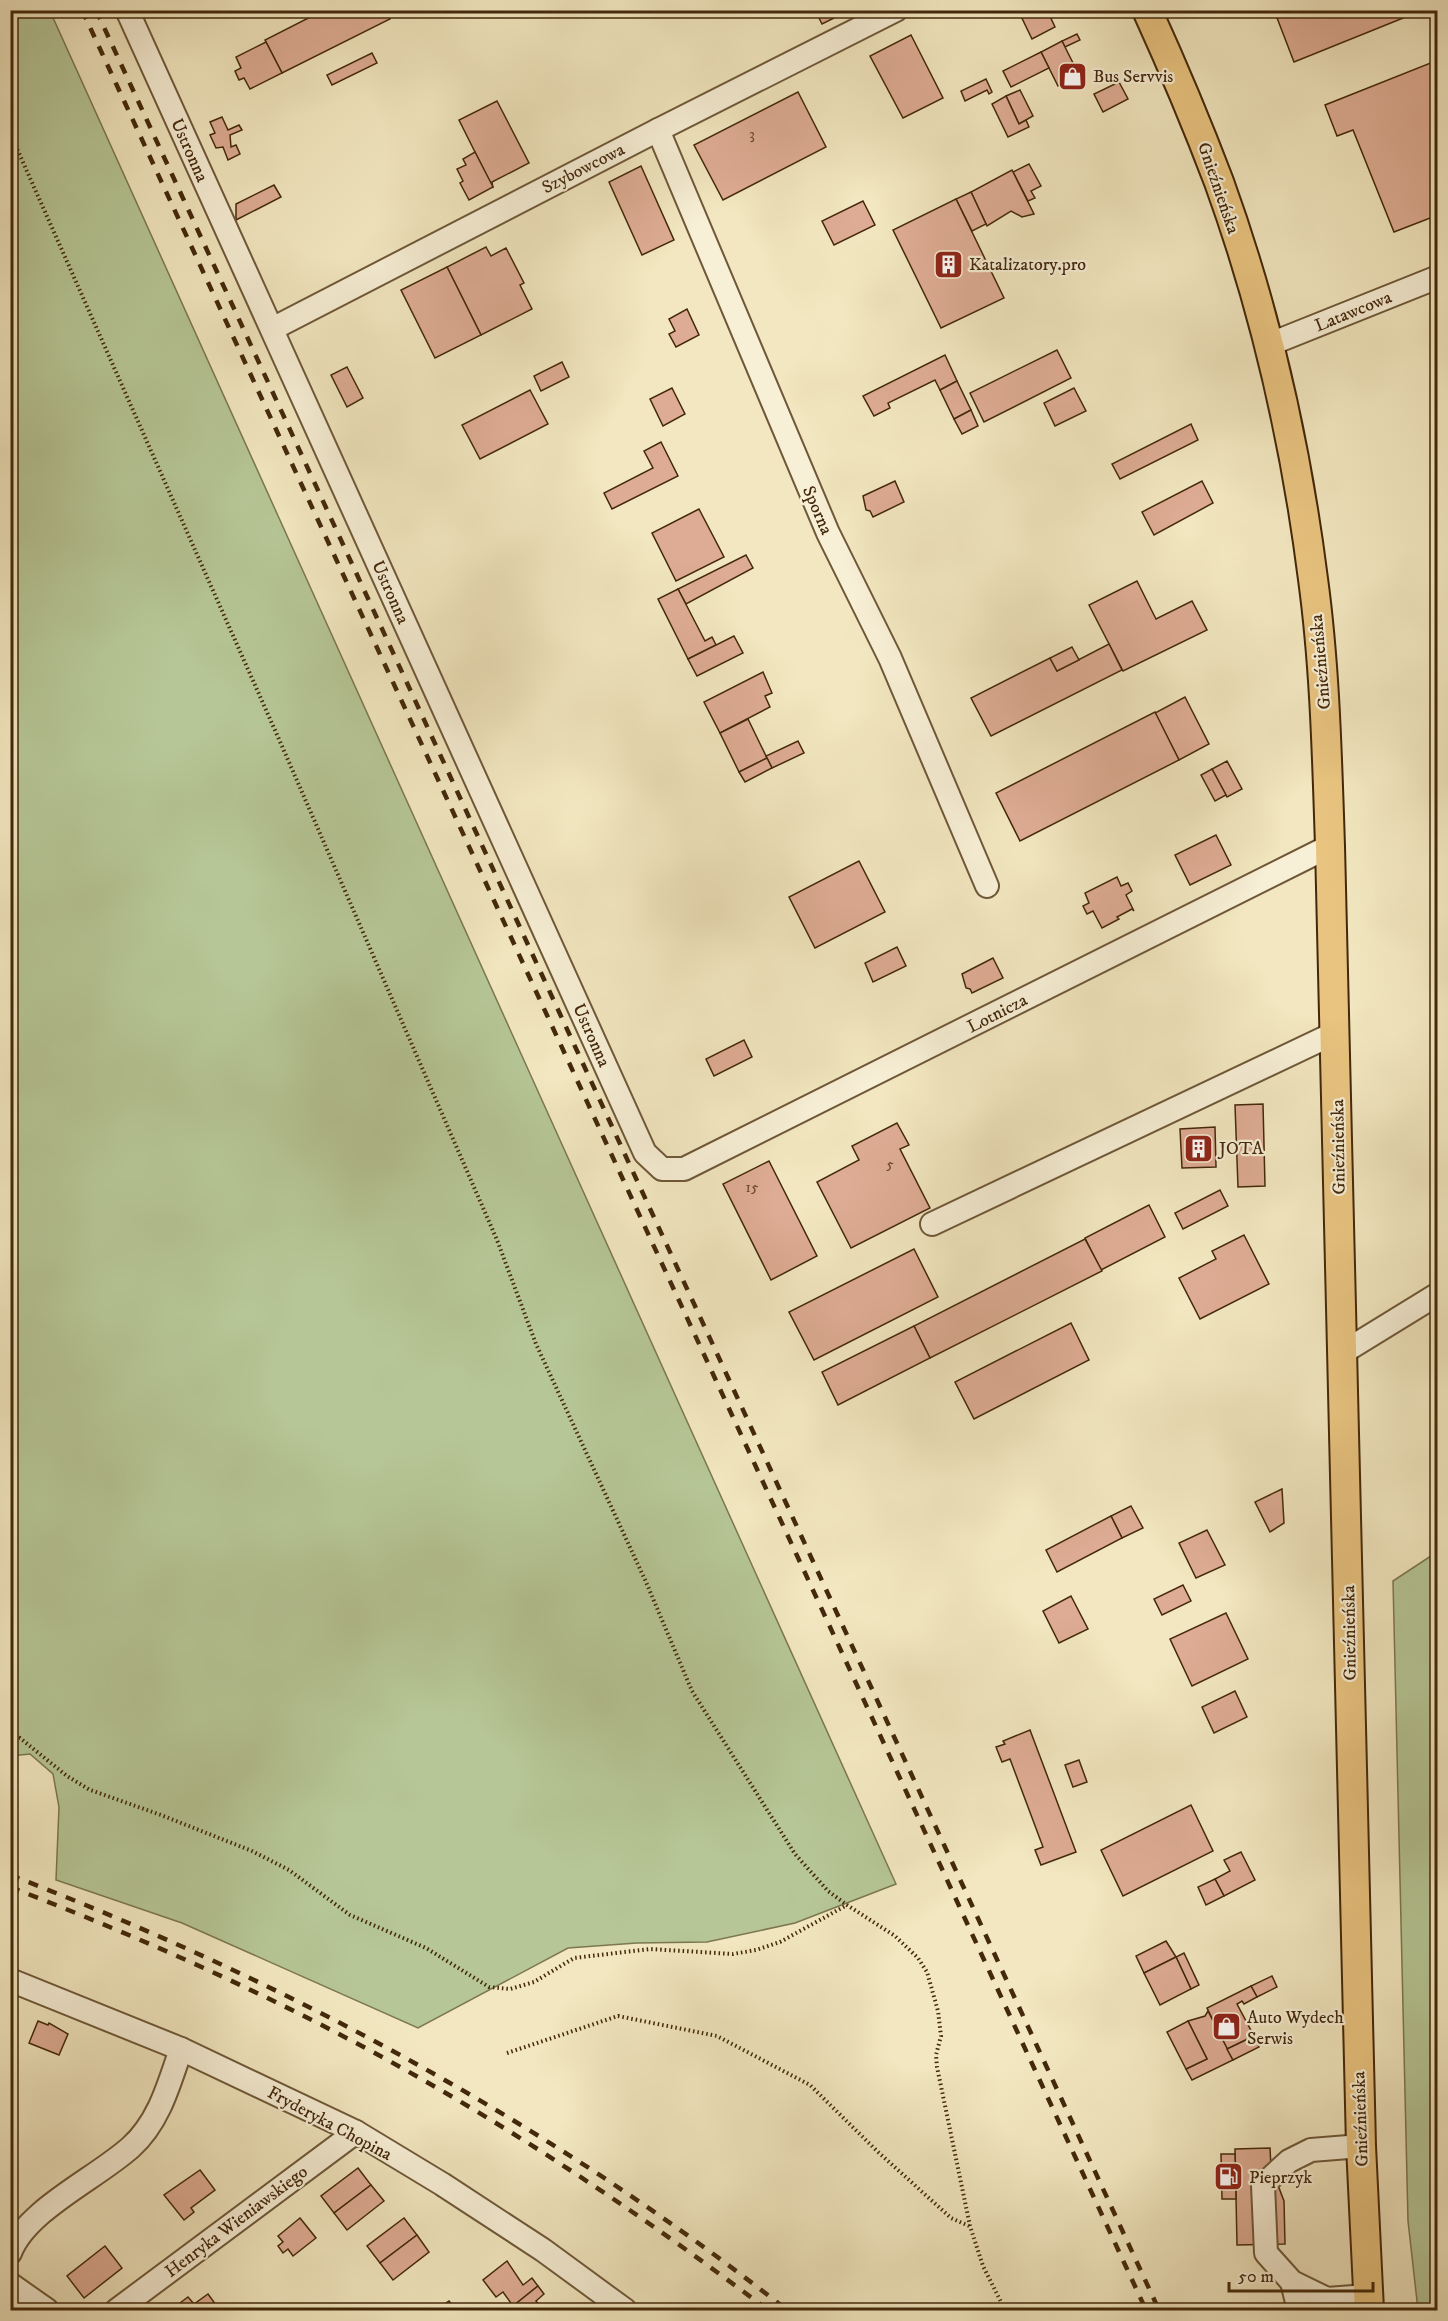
<svg xmlns="http://www.w3.org/2000/svg" width="1448" height="2321" font-family="'IM FELL DW Pica',serif">
  <style>
    .green { fill: #b6c696; stroke: #7c7750; stroke-width: 1.5 }
    .building { fill: #deac94; stroke: #43280b; stroke-width: 1.5 }
    .lines { fill: none; stroke-linecap: round; stroke-linejoin: round }
    .minor-casing { stroke: #6f5838; stroke-width: 26 }
    .major-casing { stroke: #43280b; stroke-width: 32 }
    .path { stroke: #43280b; stroke-width: 4; stroke-dasharray: 1.5 3; stroke-linecap: butt }
    .minor { stroke: #f7efd6; stroke-width: 22 }
    .major { stroke: #e9c480; stroke-width: 28 }
    .rail { stroke: #43280b; stroke-width: 4.5; stroke-dasharray: 10 10; stroke-linecap: butt }
    .labels { text-anchor: middle; stroke-width: 4.5; stroke-linejoin: round; paint-order: stroke }
    .number-label { font-size: 15px; fill: #6a492d }
    .poi-label { font-size: 18px; fill: #43280b; stroke: #f7efd6; text-anchor: start }
    .street-label { font-size: 18px; fill: #43280b; stroke: #f7efd6 }
  </style>
  <rect width="100%" height="100%" fill="#f2e7c0"/>
  <filter id="stains"><feTurbulence type="fractalNoise" baseFrequency=".00333" numOctaves="4"/><feColorMatrix values="0 0 0 0 .2 0 0 0 0 .09 0 0 0 0 .02 0 0 0 .5 -.17"/></filter>
  <radialGradient id="worn" r=".72"><stop offset=".6" stop-color="#630" stop-opacity="0"/><stop offset="1" stop-color="#630" stop-opacity=".3"/></radialGradient>
  <g class="green">
    <path d="M50,10V11L896,1884L795,1923L707,1942L637,1943L568,1948L418,2028L182,1923L56,1880L59,1807L53,1774L30,1754L10,1756V11Z"/>
    <path d="M1437,1552L1438,2310H1418L1408,2221L1393,1581Z"/>
  </g>
  <g class="building">
    <path d="M324,10H386L390,19L282,73L265,40Z"/>
    <path d="M815,10H850L822,24Z"/>
    <path d="M1018,10H1047L1055,27L1032,39Z"/>
    <path d="M1274,10H1423L1294,62Z"/>
    <path d="M1077,34L1080,40L1065,47L1062,41Z"/>
    <path d="M911,35L943,98L903,118L870,56Z"/>
    <path d="M1062,41L1079,75L1058,86L1041,52Z"/>
    <path d="M266,42L282,73L250,89L244,78L239,80L235,71L241,68L236,57Z"/>
    <path d="M1041,52L1049,68L1011,87L1003,71Z"/>
    <path d="M372,53L377,63L332,85L327,75Z"/>
    <path d="M1438,60V215L1394,232L1353,130L1337,136L1325,105Z"/>
    <path d="M986,79L992,92L989,94L987,90L965,101L961,91Z"/>
    <path d="M1119,82L1128,99L1103,112L1094,94Z"/>
    <path d="M1020,90L1033,116L1019,124L1006,96Z"/>
    <path d="M798,92L826,147L723,200L694,145Z"/>
    <path d="M1006,96L1019,124L1026,120L1029,127L1008,137L992,104Z"/>
    <path d="M497,101L529,163L492,182L493,188L459,120Z"/>
    <path d="M222,117L228,130L239,125L242,130L230,135L231,147L236,145L240,154L228,160L223,147L216,148L210,135L215,133L210,122Z"/>
    <path d="M475,152L493,187L469,200L460,183L463,181L457,169L466,165L463,159Z"/>
    <path d="M1029,164L1041,186L1031,191L1035,198L1028,201L1013,172Z"/>
    <path d="M641,166L674,240L642,255L609,182Z"/>
    <path d="M1012,170L1034,214L1022,217L1011,211L987,226L971,192Z"/>
    <path d="M274,185L281,197L236,220V204Z"/>
    <path d="M971,192L986,224L972,231L956,199Z"/>
    <path d="M956,199L1004,298L941,328L893,230Z"/>
    <path d="M863,201L875,225L834,245L822,221Z"/>
    <path d="M486,247L491,256L506,248L524,283L520,285L532,309L481,335L447,267Z"/>
    <path d="M447,267L481,335L435,358L401,290Z"/>
    <path d="M687,309L699,335L676,347L669,334L675,331L669,319Z"/>
    <path d="M1057,350L1071,378L984,422L970,393Z"/>
    <path d="M945,355L957,381L940,390L935,380L888,403L890,408L874,416L863,396Z"/>
    <path d="M562,362L569,377L541,391L534,376Z"/>
    <path d="M347,367L363,398L347,407L331,375Z"/>
    <path d="M957,381L971,410L954,419L940,390Z"/>
    <path d="M672,388L685,414L663,426L650,399Z"/>
    <path d="M1074,388L1086,411L1055,426L1044,403Z"/>
    <path d="M530,390L548,424L480,459L462,425Z"/>
    <path d="M971,410L978,426L962,434L954,419Z"/>
    <path d="M1191,424L1198,440L1120,479L1112,464Z"/>
    <path d="M661,442L678,476L612,509L604,493L653,468L644,451Z"/>
    <path d="M895,481L904,502L873,517L870,511L866,510L863,496Z"/>
    <path d="M1202,481L1213,503L1154,535L1142,512Z"/>
    <path d="M699,509L724,557L676,581L652,533Z"/>
    <path d="M746,555L753,568L686,604L678,589Z"/>
    <path d="M1137,581L1156,619L1192,601L1207,630L1123,671L1089,605Z"/>
    <path d="M678,589L705,641L712,637L716,645L688,659L658,599Z"/>
    <path d="M734,636L743,653L697,676L688,659Z"/>
    <path d="M1109,644L1122,670L991,736L971,698L1050,658L1057,671Z"/>
    <path d="M1072,647L1079,660L1057,671L1050,658Z"/>
    <path d="M763,672L772,693L765,696L770,707L720,733L704,702Z"/>
    <path d="M1185,697L1209,744L1179,760L1155,713Z"/>
    <path d="M1155,712L1179,760L1020,841L996,793Z"/>
    <path d="M748,719L767,758L739,772L720,733Z"/>
    <path d="M798,741L804,753L772,768L766,756Z"/>
    <path d="M767,758L772,768L745,782L739,772Z"/>
    <path d="M1227,761L1242,789L1227,797L1212,769Z"/>
    <path d="M1212,769L1226,795L1215,801L1201,775Z"/>
    <path d="M1216,835L1231,865L1190,885L1175,855Z"/>
    <path d="M859,861L885,912L815,948L789,897Z"/>
    <path d="M1117,877L1121,886L1128,883L1132,891L1126,895L1134,911L1132,909L1117,917L1119,919L1102,928L1093,911L1087,914L1083,906L1089,903L1085,893Z"/>
    <path d="M897,947L906,966L873,982L865,963Z"/>
    <path d="M993,958L1003,978L972,993L970,989L966,988L962,974Z"/>
    <path d="M744,1040L752,1057L714,1076L706,1059Z"/>
    <path d="M1263,1104L1265,1186L1238,1187L1235,1105Z"/>
    <path d="M897,1123L909,1145L900,1149L930,1208L851,1248L817,1182L859,1160L852,1146Z"/>
    <path d="M1215,1127L1216,1167L1182,1168L1180,1129Z"/>
    <path d="M769,1161L817,1256L771,1280L723,1184Z"/>
    <path d="M1220,1190L1228,1206L1183,1229L1175,1213Z"/>
    <path d="M1149,1205L1165,1237L1101,1270L1085,1238Z"/>
    <path d="M1244,1235L1269,1284L1200,1319L1179,1278L1216,1259L1212,1251Z"/>
    <path d="M1085,1239L1102,1271L930,1358L914,1326Z"/>
    <path d="M914,1249L938,1297L814,1360L789,1312Z"/>
    <path d="M1071,1323L1089,1360L974,1419L955,1382Z"/>
    <path d="M914,1326L930,1358L838,1405L822,1372Z"/>
    <path d="M1282,1489L1284,1523L1270,1532L1255,1502Z"/>
    <path d="M1131,1506L1143,1528L1122,1538L1111,1516Z"/>
    <path d="M1111,1516L1122,1538L1057,1572L1046,1550Z"/>
    <path d="M1207,1530L1225,1565L1196,1578L1179,1543Z"/>
    <path d="M1183,1585L1191,1601L1162,1615L1154,1599Z"/>
    <path d="M1071,1596L1088,1629L1059,1643L1043,1611Z"/>
    <path d="M1226,1613L1248,1659L1192,1686L1170,1639Z"/>
    <path d="M1235,1691L1247,1717L1214,1733L1202,1707Z"/>
    <path d="M1030,1730L1076,1852L1041,1865L1035,1850L1043,1847L1010,1759L1002,1762L996,1747L1005,1744L1003,1741Z"/>
    <path d="M1079,1760L1087,1782L1073,1787L1065,1765Z"/>
    <path d="M1191,1805L1213,1851L1123,1896L1101,1850Z"/>
    <path d="M1241,1852L1255,1880L1224,1896L1215,1879L1230,1871L1224,1860Z"/>
    <path d="M1215,1879L1224,1896L1206,1905L1198,1887Z"/>
    <path d="M1166,1941L1176,1957L1144,1973L1136,1956Z"/>
    <path d="M1184,1953L1199,1985L1191,1989L1176,1957Z"/>
    <path d="M1176,1957L1191,1989L1160,2005L1144,1973Z"/>
    <path d="M1272,1976L1277,1987L1257,1997L1251,1986Z"/>
    <path d="M1251,1986L1257,1997L1244,2004L1242,2001L1237,2004L1254,2036L1227,2049L1207,2008Z"/>
    <path d="M1208,2011L1233,2060L1192,2080L1186,2069L1207,2059L1188,2021L1205,2016Z"/>
    <path d="M38,2021L48,2025L49,2023L68,2034L59,2055L29,2043Z"/>
    <path d="M1188,2021L1207,2059L1186,2069L1167,2032Z"/>
    <path d="M1254,2036L1259,2047L1233,2060L1227,2049Z"/>
    <path d="M1270,2148L1271,2167L1284,2201L1285,2244L1237,2245L1235,2149Z"/>
    <path d="M1221,2154H1235L1236,2199H1222Z"/>
    <path d="M358,2168L371,2185L334,2213L321,2196Z"/>
    <path d="M200,2170L215,2190L191,2208L194,2212L184,2220L164,2195Z"/>
    <path d="M371,2185L384,2201L347,2230L334,2213Z"/>
    <path d="M300,2218L316,2238L293,2256L288,2249L283,2253L278,2246L283,2242L278,2236Z"/>
    <path d="M404,2218L417,2235L380,2263L367,2246Z"/>
    <path d="M417,2235L429,2252L393,2280L380,2263Z"/>
    <path d="M105,2246L122,2268L84,2298L67,2276Z"/>
    <path d="M507,2261L523,2285L532,2278L538,2286L513,2306L503,2292L496,2297L483,2280Z"/>
    <path d="M538,2286L544,2294L536,2301L544,2310H517L513,2306Z"/>
    <path d="M208,2294L219,2309L216,2310H177L176,2306L188,2297L194,2304Z"/>
    <path d="M449,2301L456,2310H436Z"/>
  </g>
  <g class="lines">
    <defs>
      <g id="minor">
        <path d="M127,10L645,1153L662,1169H684L1330,846"/>
        <path d="M658,130L828,533L890,658L987,886"/>
        <path d="M272,329L658,130L896,10"/>
        <path d="M1268,345L1438,277"/>
        <path d="M932,1224L1335,1033"/>
        <path d="M1342,1353L1438,1294"/>
        <path d="M10,1980L181,2049L356,2132L442,2184L543,2250L625,2310"/>
        <path d="M1361,2146L1311,2150L1289,2161L1263,2185L1266,2253L1292,2282L1327,2299L1367,2296"/>
        <path d="M10,2253C26,2210 97,2178 131,2147C159,2122 169,2084 181,2049"/>
        <path d="M1292,2282L1299,2310"/>
        <path d="M10,2284L47,2310"/>
        <path d="M117,2310L356,2132"/>
      </g>
      <path id="major" d="M1147,10C1173,67 1197,124 1219,182C1265,309 1296,445 1313,579C1325,667 1327,757 1330,846L1361,2146L1369,2310"/>
    </defs>
    <use href="#minor" class="minor-casing"/>
    <use href="#major" class="major-casing"/>
    <g class="path">
      <path d="M10,133L278,737L497,1240L536,1344L646,1582L692,1691L795,1854L828,1891L847,1905L895,1936L918,1958L927,1972L938,2011L941,2036L936,2055L937,2067L970,2226L983,2266L1005,2310"/>
      <path d="M10,1736L20,1738L67,1776L90,1790L161,1815L252,1851L289,1870L350,1915L426,1948L489,1987L510,1989L534,1982L574,1958L650,1949L733,1954L756,1950L780,1942L847,1905"/>
      <path d="M507,2053L618,2016L717,2036L810,2085L877,2151L951,2218L969,2226"/>
    </g>
    <use href="#minor" class="minor"/>
    <use href="#major" class="major"/>
    <g class="rail">
      <path d="M82,10L1146,2310"/>
      <path d="M96,10L1159,2310"/>
      <path d="M10,1875C289,1982 552,2125 787,2310"/>
      <path d="M10,1887C153,1942 292,2005 425,2081C544,2149 658,2227 768,2310"/>
    </g>
  </g>
  <defs>
    <symbol id="shop-square" viewBox="-11 -11 22 22"><rect x="-9" y="-9" width="18" height="18" rx="4" fill="#8f2418" stroke="#f7efd6"/><path d="M-5-2.5h2.3a2.7 3.5 0 0 1 5.4 0H5L5.5 6h-11ZM-1.5-2.5h3a1.5 2.3 0 0 0-3 0Z" fill="#fff"/></symbol>
    <symbol id="building-square" viewBox="-11 -11 22 22"><rect x="-9" y="-9" width="18" height="18" rx="4" fill="#8f2418" stroke="#f7efd6"/><path d="M-4-6H4V6H1V3H-1V6H-4ZM-2.5-4.3h1.7v1.8h-1.7ZM.8-4.3h1.7v1.8H.8ZM-2.5-1h1.7V.8h-1.7ZM.8-1h1.7V.8H.8Z" fill="#fff"/></symbol>
    <symbol id="fuel-square" viewBox="-11 -11 22 22"><rect x="-9" y="-9" width="18" height="18" rx="4" fill="#8f2418" stroke="#f7efd6"/><path d="M-5.5-6h7V0h2V4h1.3V-2.5L3-4.5l.8-.8L6-3V5H2.5V1h-1V6h-7ZM-4.2-4.7v3.2H.2V-4.7Z" fill="#fff"/></symbol>
  </defs>
  <g fill-rule="evenodd">
    <use href="#shop-square" x="1056" y="60" width="33" height="33"/>
    <use href="#building-square" x="932" y="248" width="33" height="33"/>
    <use href="#building-square" x="1182" y="1132" width="33" height="33"/>
    <use href="#shop-square" x="1210" y="2010" width="33" height="33"/>
    <use href="#fuel-square" x="1212" y="2160" width="33" height="33"/>
  </g>
  <g class="labels">
    <g class="number-label">
      <text x="752" y="139">3</text>
      <text x="890" y="1169">5</text>
      <text x="752" y="1192">15</text>
    </g>
    <g class="poi-label">
      <text x="1093" y="82">Bus Servvis</text>
      <text x="969" y="270">Katalizatory.pro</text>
      <text x="1219" y="1154">JOTA</text>
      <text x="1247" y="2023">Auto Wydech<tspan x="1247" dy="21">Serwis</tspan></text>
      <text x="1249" y="2183">Pieprzyk</text>
    </g>
    <g class="street-label">
      <text transform="translate(190 150) rotate(66)" y="6">Ustronna</text>
      <text transform="translate(583 168) rotate(-27)" y="6">Szybowcowa</text>
      <text transform="translate(1219 188) rotate(71)" y="6">Gnieźnieńska</text>
      <text transform="translate(1353 311) rotate(-22)" y="6">Latawcowa</text>
      <text transform="translate(818 510) rotate(67)" y="6">Sporna</text>
      <text transform="translate(391 592) rotate(66)" y="6">Ustronna</text>
      <text transform="translate(1320 662) rotate(-95)" y="6">Gnieźnieńska</text>
      <text transform="translate(997 1013) rotate(-27)" y="6">Lotnicza</text>
      <text transform="translate(592 1035) rotate(66)" y="6">Ustronna</text>
      <text transform="translate(1338 1147) rotate(-91)" y="6">Gnieźnieńska</text>
      <text transform="translate(1349 1633) rotate(-91)" y="6">Gnieźnieńska</text>
      <text transform="translate(1360 2119) rotate(-92)" y="6">Gnieźnieńska</text>
      <text transform="translate(330 2123) rotate(28)" y="6">Fryderyka Chopina</text>
      <text transform="translate(236 2221) rotate(-37)" y="6">Henryka Wieniawskiego</text>
    </g>
  </g>
  <rect width="1448" height="2321" fill="none" stroke="#f2e7c0" stroke-width="36"/>
  <rect x="12" y="12" width="1424" height="2297" fill="none" stroke="#43280b" stroke-width="3"/>
  <rect x="18" y="18" width="1412" height="2285" fill="none" stroke="#43280b" stroke-width="1.5"/>
  <path d="M1229 2282v9h144v-9" fill="none" stroke="#43280b" stroke-width="3"/>
  <text x="1238" y="2282" font-size="18" fill="#43280b" stroke="#f7efd6" stroke-width="4.5" paint-order="stroke">50 m</text>
  <rect width="100%" height="100%" filter="url(#stains)"/>
  <rect width="100%" height="100%" fill="url(#worn)"/>
</svg>
